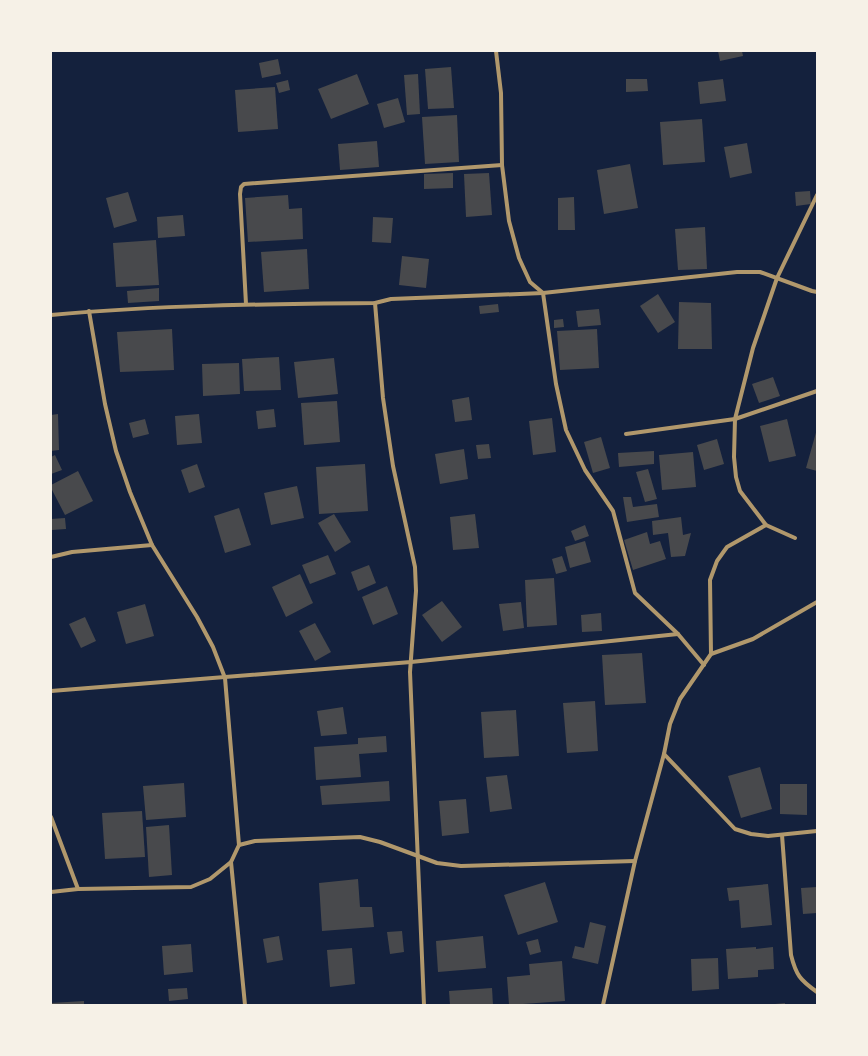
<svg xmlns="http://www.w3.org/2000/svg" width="868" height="1056" font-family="Signika,sans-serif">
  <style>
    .building { fill: #48494c }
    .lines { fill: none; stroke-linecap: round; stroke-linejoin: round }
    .minor { stroke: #b1986c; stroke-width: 4 }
  </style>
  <rect width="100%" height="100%" fill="#14213d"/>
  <g class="building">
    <path d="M718,51H742L743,56L720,61Z"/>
    <path d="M278,59L281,74L262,78L259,63Z"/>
    <path d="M451,67L454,108L428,109L425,69Z"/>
    <path d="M357,74L369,104L331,119L318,89Z"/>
    <path d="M418,74L420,114L407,115L404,75Z"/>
    <path d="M626,79H647L648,91L626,92Z"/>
    <path d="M723,79L726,101L700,104L698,82Z"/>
    <path d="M288,80L290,90L279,93L276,83Z"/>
    <path d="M275,87L278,129L238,132L235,90Z"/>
    <path d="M398,98L405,122L384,128L377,104Z"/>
    <path d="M457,115L459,162L425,164L422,117Z"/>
    <path d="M702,119L705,162L663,165L660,122Z"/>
    <path d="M377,141L379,167L340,170L338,144Z"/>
    <path d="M747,143L752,173L730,178L724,147Z"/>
    <path d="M630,164L638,208L604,214L597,170Z"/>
    <path d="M453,173V188L424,189V174Z"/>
    <path d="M489,173L492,215L466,217L464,174Z"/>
    <path d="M810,191L811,204L796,206L795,192Z"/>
    <path d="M128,192L137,221L114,228L106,198Z"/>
    <path d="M288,195L289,209L302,208L303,239L248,242L245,198Z"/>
    <path d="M574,197L575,230H558V198Z"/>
    <path d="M183,215L185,236L158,238L157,217Z"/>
    <path d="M373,217L393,218L391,243L372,242Z"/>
    <path d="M705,227L707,269L678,270L675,229Z"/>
    <path d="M156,240L159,285L116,287L113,243Z"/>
    <path d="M307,249L309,289L264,292L261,252Z"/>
    <path d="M402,256L429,259L426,288L399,285Z"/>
    <path d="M159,288V301L128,303L127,291Z"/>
    <path d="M658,294L675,322L658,333L640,306Z"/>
    <path d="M679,302L711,303L712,349H678Z"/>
    <path d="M498,304L499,312L480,314L479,306Z"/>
    <path d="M599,309L601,325L578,327L576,311Z"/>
    <path d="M563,319L564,327L554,328V320Z"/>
    <path d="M172,329L174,370L120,372L117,332Z"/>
    <path d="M597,329L599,368L560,370L557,331Z"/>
    <path d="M279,357L281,390L244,391L242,359Z"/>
    <path d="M334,358L338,394L298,398L294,362Z"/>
    <path d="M239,363L240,394L203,396L202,364Z"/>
    <path d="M773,377L780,396L759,403L752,384Z"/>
    <path d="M469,397L472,420L455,422L452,400Z"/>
    <path d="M337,401L340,442L304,445L301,403Z"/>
    <path d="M274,409L276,427L258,429L256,411Z"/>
    <path d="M58,414L59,450L51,451V415Z"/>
    <path d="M199,414L202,443L177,445L175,416Z"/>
    <path d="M552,418L556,452L533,455L529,421Z"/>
    <path d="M145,419L149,434L133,438L129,423Z"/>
    <path d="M787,419L796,456L769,462L760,426Z"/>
    <path d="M817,429V471L806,468Z"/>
    <path d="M601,437L610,468L593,473L584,442Z"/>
    <path d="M717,439L724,464L704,470L697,445Z"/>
    <path d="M489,444L491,458L478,459L476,445Z"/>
    <path d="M464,449L468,479L440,484L435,454Z"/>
    <path d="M654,451V464L619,467L618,453Z"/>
    <path d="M693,452L696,487L662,490L659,455Z"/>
    <path d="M55,455L62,470L51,474V457Z"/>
    <path d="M197,464L205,487L189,493L181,470Z"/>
    <path d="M365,464L368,511L319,514L316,467Z"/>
    <path d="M648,469L657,499L645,502L636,472Z"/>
    <path d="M78,471L93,501L65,515L51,488V485Z"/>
    <path d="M297,486L304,518L271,525L264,493Z"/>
    <path d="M623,497H631L633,507L657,504L659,517L627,522Z"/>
    <path d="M239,508L251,545L225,553L214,516Z"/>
    <path d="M334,514L351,542L335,552L318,523Z"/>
    <path d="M475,514L479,548L453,550L450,517Z"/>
    <path d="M681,517L683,535L691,533L685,556L671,557L668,533L653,535L652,521Z"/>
    <path d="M65,518L66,529L52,530L51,519Z"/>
    <path d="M585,525L589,536L575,541L571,531Z"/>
    <path d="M647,532L650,544L660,541L666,559L633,570L624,540Z"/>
    <path d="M585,541L591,562L570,568L565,547Z"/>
    <path d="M328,555L336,574L310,584L302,565Z"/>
    <path d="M562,556L567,571L556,574L552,559Z"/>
    <path d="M369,565L376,583L358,591L351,572Z"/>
    <path d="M300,574L313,603L286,617L272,587Z"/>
    <path d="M554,578L557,625L527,627L525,580Z"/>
    <path d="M387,586L398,614L373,625L362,597Z"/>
    <path d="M442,601L462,627L442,642L422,615Z"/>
    <path d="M521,602L524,628L503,631L499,604Z"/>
    <path d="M145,604L154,636L126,644L117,612Z"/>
    <path d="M601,613L602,631L582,632L581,615Z"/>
    <path d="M85,617L96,641L81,648L69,624Z"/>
    <path d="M315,623L331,652L315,661L299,631Z"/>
    <path d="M642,653L646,703L605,705L602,655Z"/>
    <path d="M595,701L598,751L567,753L563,703Z"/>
    <path d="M343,707L347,734L321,736L317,711Z"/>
    <path d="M516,710L519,756L484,758L481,712Z"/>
    <path d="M386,736L387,752L359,754L361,777L316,780L314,747L358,744V738Z"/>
    <path d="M760,767L772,809L741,818L728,776Z"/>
    <path d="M507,775L512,809L490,812L486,777Z"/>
    <path d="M389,781L390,801L322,805L320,786Z"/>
    <path d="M184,783L186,817L146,820L143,786Z"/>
    <path d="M780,784H807V815L780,814Z"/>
    <path d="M466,799L469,833L442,836L439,801Z"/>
    <path d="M142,811L145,857L105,859L102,813Z"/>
    <path d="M169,825L172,875L149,877L146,827Z"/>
    <path d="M358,879L360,907H372L374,927L322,931L319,883Z"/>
    <path d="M545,882L558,922L518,935L504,895Z"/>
    <path d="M768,884L772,925L741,928L739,900L729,901L727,888Z"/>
    <path d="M817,887V913L803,914L801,888Z"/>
    <path d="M590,922L606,926L598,964L572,958L575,946L584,948Z"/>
    <path d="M402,931L404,952L390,954L387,932Z"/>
    <path d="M279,936L283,960L267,963L263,939Z"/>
    <path d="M483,936L486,968L438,972L436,941Z"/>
    <path d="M538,939L541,952L530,955L526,942Z"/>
    <path d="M191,944L193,972L164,975L162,946Z"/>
    <path d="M756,947V949L773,947L774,969L758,970V977L728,979L726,949Z"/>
    <path d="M352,948L355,984L330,987L327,950Z"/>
    <path d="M718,958L719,989L692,991L691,959Z"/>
    <path d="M562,961L565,1001L509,1005L507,977L530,975L529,964Z"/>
    <path d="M187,988L188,999L169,1001L168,989Z"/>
    <path d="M492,988L493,1005H450L449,991Z"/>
    <path d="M84,1001V1005H51V1003Z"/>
    <path d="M785,1003V1005H775V1004Z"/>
  </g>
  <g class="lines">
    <g class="minor">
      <path d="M496,51L501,93L502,165L509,221L519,258L530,282L543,293L556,384L566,430L585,470L613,511L635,593L678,634L704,665"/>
      <path d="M375,303L383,398L393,466L415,567L416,591L410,672L424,1005"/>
      <path d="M246,304L240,194L241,187L244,184L502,165"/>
      <path d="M89,311L105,404L116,451L130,492L152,545L197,617L213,647L225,678L239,845L231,862L245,1005"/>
      <path d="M51,315C159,305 267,304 375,303L391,299L543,293L737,272H760L812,291L817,292"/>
      <path d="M626,434L735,419L817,391"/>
      <path d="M795,538L766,525L740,491L736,477L734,457L735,419L753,348L777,278L817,195"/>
      <path d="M51,557L72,552L152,545"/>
      <path d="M711,654L710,580L717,561L727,547L766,525"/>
      <path d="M51,691L411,662L678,634"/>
      <path d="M664,754L735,829L751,834L768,836L817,831"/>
      <path d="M51,817L78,889"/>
      <path d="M782,835L791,955C796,975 800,980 817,992"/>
      <path d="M239,845L255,841L360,837L380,842L437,863L461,866L635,861"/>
      <path d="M51,892L78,889L191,887L210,879L231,862"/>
      <path d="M603,1005L635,861L664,754L670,724L680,699L711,654L753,639L817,602"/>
    </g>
  </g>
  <rect width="868" height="1056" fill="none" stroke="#f6f1e7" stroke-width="104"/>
</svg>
